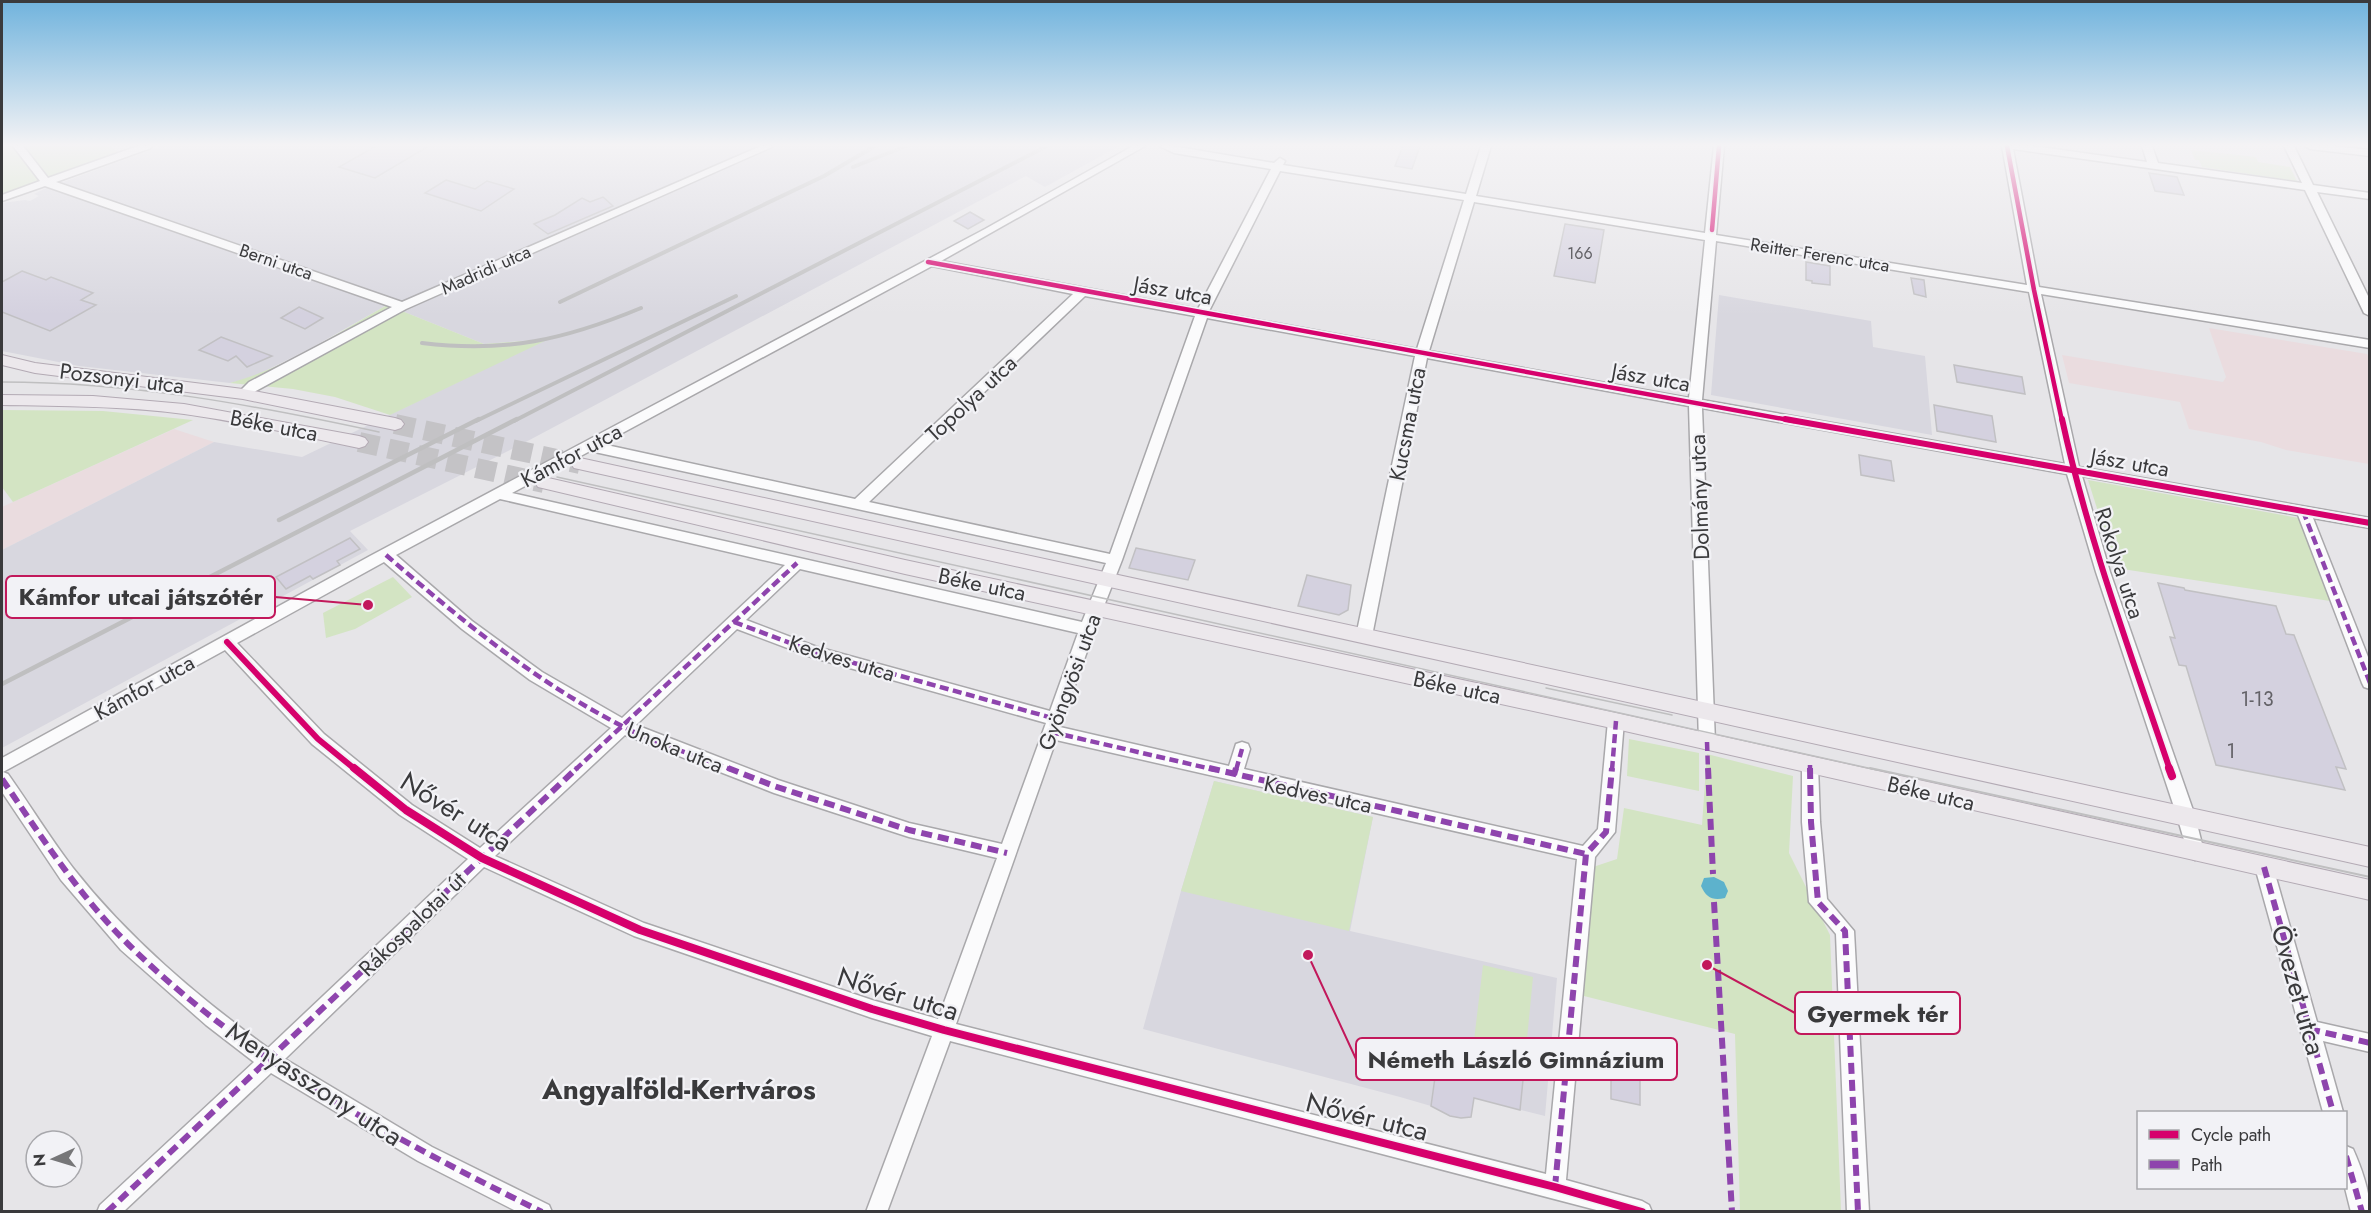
<svg xmlns="http://www.w3.org/2000/svg" width="2371" height="1213" font-family="Jost,sans-serif">
  <style>
    .commercial { fill: #eadcdf }
    .built { fill: #d8d7df }
    .green { fill: #d3e4c3 }
    .water { fill: #5db2cc }
    .building { fill: #d4d1df; stroke: #c1c0c3; stroke-width: 1.5 }
    .lines { fill: none; stroke-linecap: round; stroke-linejoin: round }
    .major-tunnel { stroke: #c4c3c6; stroke-width: 20; stroke-dasharray: 20 10; stroke-linecap: butt }
    .minor-casing { stroke: #a9a8ab; stroke-width: 3 }
    .major-casing { stroke: #b3aab4; stroke-width: 2 }
    .minor { fill: #fbfbfc; fill-rule: evenodd }
    .major { fill: #ece8ec; fill-rule: evenodd }
    .tram-far1 { stroke: #bfbfc0; stroke-width: 1.5 }
    .tram { stroke: #bfbfc0; stroke-width: 2 }
    .rail-far1 { stroke: #bfbfc0; stroke-width: 4 }
    .rail { stroke: #bfbfc0; stroke-width: 4.5 }
    .quiet-far1 { stroke: #8e44ad; stroke-width: 4.5; stroke-dasharray: 9 4.5; stroke-linecap: butt }
    .quiet { stroke: #8e44ad; stroke-width: 6; stroke-dasharray: 11 6; stroke-linecap: butt }
    .cycleway-far2-casing { stroke: #f2f2f6; stroke-width: 8 }
    .cycleway-far1-casing { stroke: #f2f2f6; stroke-width: 10 }
    .cycleway-casing { stroke: #f2f2f6; stroke-width: 11 }
    .cycleway-far2 { stroke: #d6006c; stroke-width: 4.5 }
    .cycleway-far1 { stroke: #d6006c; stroke-width: 6 }
    .cycleway { stroke: #d6006c; stroke-width: 8 }
    .labels { text-anchor: middle; stroke-width: 4.5; stroke-linejoin: round; paint-order: stroke }
    .far-number-label { font-size: 16px; fill: #636267 }
    .far-street-label { font-size: 18px; fill: #3a3a3c; stroke: #f2f2f6 }
    .number-label { font-size: 20px; fill: #636267 }
    .street-label { font-size: 22px; fill: #3a3a3c; stroke: #f2f2f6 }
    .near-street-label { font-size: 27px; fill: #3a3a3c; stroke: #f2f2f6 }
    .near-neighbourhood-label { font-size: 28px; font-weight: bold; fill: #3a3a3c; stroke: #f2f2f6 }
    .leader { fill: none; stroke: #c2185b; stroke-width: 2 }
    .callout-dot { fill: #c2185b; stroke: #f2f2f6; stroke-width: 2 }
    .callout { fill: #f2f2f6; stroke: #c2185b; stroke-width: 2 }
    .callout-label { font-size: 24px; text-anchor: middle; font-weight: bold; fill: #3a3a3c }
  </style>
  <rect width="100%" height="100%" fill="#e6e5e8"/>
  <g class="commercial">
    <path d="M2209,328L2367,354L2370,360L2369,464L2286,450L2261,442L2189,429L2180,402L2069,383L2062,355L2223,382L2226,377Z"/>
    <path d="M174,429L214,442L2,550V507Z"/>
  </g>
  <g class="built">
    <path d="M162,146H1119L1045,187L1026,176L522,444L350,531L368,550L2,748V550L214,442L302,457L547,339L484,344L387,305L311,348L251,378L230,383L79,366L2,351V203L25,200L30,201L39,196L34,194L44,189Z"/>
    <path d="M1719,295L1871,321L1873,347L1925,356L1932,435L1711,395Z"/>
    <path d="M1214,781L1373,817L1350,931L1557,978L1545,1116L1474,1098L1471,1117L1450,1116L1431,1106L1400,1097L1143,1029L1181,891Z"/>
  </g>
  <g class="green">
    <path d="M2,146H110L119,153L2,194Z"/>
    <path d="M2191,150L2256,157L2258,162L2290,167L2297,181L2202,167L2199,160H2195Z"/>
    <path d="M387,305L484,344L549,339L390,415L335,397L293,389L230,383C286,368 337,333 387,305Z"/>
    <path d="M2,410L103,411L193,420L13,502L2,487Z"/>
    <path d="M2088,480L2299,518L2330,601L2116,568Z"/>
    <path d="M393,577L412,597L355,629L326,638L323,613Z"/>
    <path d="M1629,739L1699,753V791L1627,776Z"/>
    <path d="M1707,754L1793,776L1789,853L1830,935L1841,1211H1740L1735,1034L1580,995L1593,867L1617,859L1624,808L1702,825Z"/>
    <path d="M1214,781L1373,817L1349,931L1181,891Z"/>
    <path d="M1483,965L1533,977L1524,1070L1472,1057Z"/>
  </g>
  <path class="water" d="M1714,877L1724,882L1728,891L1725,898C1712,901 1706,897 1701,886L1704,878Z"/>
  <g class="building">
    <path d="M376,146H429L375,178L339,167Z"/>
    <path d="M1403,146H1420L1412,169L1395,166Z"/>
    <path d="M2149,173L2177,177L2184,195L2155,191Z"/>
    <path d="M446,180L475,189L487,181L514,189L481,211L425,193Z"/>
    <path d="M603,197L613,206L548,234L534,224L555,215L582,198L590,202Z"/>
    <path d="M970,212L984,220L968,229L954,221Z"/>
    <path d="M1565,224L1604,230L1595,283L1554,276Z"/>
    <path d="M1806,262L1830,266V285L1812,283V281L1806,280Z"/>
    <path d="M22,271L46,280L51,277L93,293L81,300L96,305L50,331L2,312V282Z"/>
    <path d="M1911,278L1924,280L1926,297L1914,294Z"/>
    <path d="M299,307L323,318L305,329L281,318Z"/>
    <path d="M221,337L272,356L247,367L236,356L228,361L199,350Z"/>
    <path d="M1954,365L2022,377L2025,394L1957,382Z"/>
    <path d="M1934,405L1992,416L1996,442L1937,431Z"/>
    <path d="M1859,455L1891,461L1894,481L1861,475Z"/>
    <path d="M350,538L360,549L337,561L340,565L313,579L310,576L286,589L276,577Z"/>
    <path d="M1136,548L1195,560L1188,580L1129,568Z"/>
    <path d="M1307,575L1351,585L1348,610L1339,615L1298,606Z"/>
    <path d="M2158,583L2184,588L2185,590L2276,606L2286,634L2294,635L2346,769L2336,767L2345,790L2216,765L2186,666L2179,665L2170,637L2175,638Z"/>
    <path d="M1611,1040L1640,1046V1105L1611,1099Z"/>
    <path d="M1439,1049L1524,1070L1520,1110L1474,1098L1471,1117L1461,1118L1450,1116L1431,1106Z"/>
  </g>
  <g class="lines">
    <g class="major-tunnel">
      <path d="M395,424L580,464"/>
      <path d="M359,442L544,483"/>
    </g>
    <defs>
      <g id="minor">
        <path d="M13,146H23L48,178L138,146H152L151,148L56,182L402,302L761,146H774L406,309L243,398L237,394L249,382L392,307L45,186L2,201V195L40,181Z"/>
        <path d="M1133,146H1145L941,261L1198,309L1271,169L1174,153L1159,146H1172L1274,163L1280,158L1285,161L1283,165L1466,194L1481,146H1491L1476,196L1705,233L1714,146H1724L1716,235L2027,285L2002,146H2033L2147,162L2142,146H2152L2158,163L2302,183L2284,146H2294L2313,185L2370,193V199L2317,192L2370,300V316L2364,313L2305,190L2013,149L2039,287L2370,340V348L2041,294L2079,467L2370,518V528L2313,518L2370,662V689L2364,687L2362,683L2298,515L2082,476L2110,572L2195,816L2204,852L2201,857L2195,860L2189,857L2177,816L2096,572L2067,474L1702,408L1715,742L1713,747L1707,749L1701,747L1699,742L1689,406L1427,358L1372,636L1369,640H1359L1356,636L1415,356L1207,318L1122,560L1095,629L1060,727L1229,766L1236,744L1242,742L1248,744L1250,749L1244,769L1583,846L1598,829L1608,721L1610,716L1616,715L1622,716L1624,721L1615,832L1595,857L1566,1180L1642,1201L1649,1205L1652,1212H1604L950,1041L887,1212H866L932,1036L872,1018L634,936L484,867L285,1059L432,1147L549,1205L552,1212H518L418,1161L271,1073L123,1212H97L100,1205L254,1062L206,1025L121,950L61,880L2,792V758L370,556L985,229ZM1280,171L1464,200L1417,349L1209,311ZM1474,202L1705,240L1689,398L1429,351ZM1716,241L2029,292L2065,464L1702,400ZM932,266L1073,294L855,499L602,444ZM1085,296L1195,316L1110,554L869,502ZM590,451L1106,563L1082,622L512,493ZM500,499L785,565L622,718L542,672L472,621L396,555ZM384,562L462,629L530,680L611,728L480,848L412,805L324,734L237,643ZM800,569L1078,633L1050,711L817,647L746,620ZM737,629L814,658L1046,723L1002,844L909,823L778,780L636,725ZM225,650L312,744L400,815L468,859L268,1048C197,996 128,938 73,868C50,838 30,805 8,774L3,772ZM625,735L774,793L909,837L997,858L938,1019L872,1000L644,923L495,856ZM1056,740L1577,859L1546,1174L956,1024Z"/>
        <path d="M2305,146H2333L2370,150V156L2310,149Z"/>
        <path d="M1810,758L1816,760L1818,765L1820,822L1827,899L1854,931L1869,1212H1847L1836,934L1809,902L1802,822V765L1804,760Z"/>
        <path d="M2264,859L2270,862L2273,867L2317,1022L2370,1034V1052L2323,1041L2343,1112H2323L2255,867L2258,862Z"/>
        <path d="M2346,1146L2353,1149C2361,1167 2370,1191 2370,1212H2351L2345,1188Z"/>
      </g>
      <g id="major">
        <path d="M2,355L35,363L243,389L395,418L401,420L404,424L401,428L395,430L243,399L35,373L2,365Z"/>
        <path d="M2,395L93,396L184,404L359,436L365,438L368,442L365,446L359,448C301,436 243,422 184,414C124,406 63,406 2,405Z"/>
        <path d="M580,458L2370,847V867L574,468L571,464L574,460Z"/>
        <path d="M544,477L905,560L1616,713L2370,880V900L1616,729L905,574L538,487L535,483L538,479Z"/>
      </g>
    </defs>
    <use href="#minor" class="minor-casing"/>
    <use href="#major" class="major-casing"/>
    <use href="#minor" class="minor"/>
    <use href="#major" class="major"/>
    <g class="tram-far1">
      <path d="M2,382C131,382 254,405 379,432"/>
      <path d="M557,477L1877,770"/>
      <path d="M1546,688L1672,715"/>
    </g>
    <path class="tram" d="M1870,768L2370,877"/>
    <g class="rail-far1">
      <path d="M853,167L906,146"/>
      <path d="M560,302L824,176L875,146"/>
      <path d="M422,343C506,353 564,340 641,308"/>
      <path d="M476,421L736,296"/>
      <path d="M514,421L1047,146"/>
    </g>
    <g class="rail">
      <path d="M279,520L479,419"/>
      <path d="M2,684L517,419"/>
    </g>
    <g class="quiet-far1">
      <path d="M2303,511L2370,683"/>
      <path d="M386,555C460,619 534,681 622,726C656,744 696,755 732,770"/>
      <path d="M734,622L814,652L1056,719"/>
      <path d="M1051,732L1216,770"/>
      <path d="M1707,742L1708,770"/>
      <path d="M1810,765V770"/>
      <path d="M575,770L797,563"/>
      <path d="M1236,770L1242,749"/>
      <path d="M1612,770L1616,721"/>
    </g>
    <g class="quiet">
      <path d="M728,768L774,786L909,830L1007,853"/>
      <path d="M1209,768L1586,854"/>
      <path d="M1708,768L1713,874"/>
      <path d="M1810,768L1811,822L1818,902L1845,931L1858,1212"/>
      <path d="M1234,775L1236,768"/>
      <path d="M2,779C41,836 79,896 129,945C248,1062 393,1138 542,1212"/>
      <path d="M2264,867L2333,1112"/>
      <path d="M1714,902L1732,1212"/>
      <path d="M2309,1029L2370,1043"/>
      <path d="M2346,1156L2362,1212"/>
      <path d="M1555,1187L1586,854L1606,832L1612,768"/>
      <path d="M107,1212L577,768"/>
    </g>
    <defs>
      <g id="cycleway-far2">
        <path d="M2007,146L2034,290L2062,421"/>
        <path d="M1712,230L1719,146"/>
        <path d="M928,262L1794,421"/>
      </g>
      <g id="cycleway-far1">
        <path d="M1785,419L2370,523"/>
        <path d="M2062,419C2088,539 2131,654 2170,770"/>
        <path d="M227,642L318,739L356,770"/>
      </g>
      <g id="cycleway">
        <path d="M354,768L406,810L482,858L640,930L872,1009L944,1030L1555,1187L1642,1212"/>
        <path d="M2169,768L2172,776"/>
      </g>
    </defs>
    <use href="#cycleway-far2" class="cycleway-far2-casing"/>
    <use href="#cycleway-far1" class="cycleway-far1-casing"/>
    <use href="#cycleway" class="cycleway-casing"/>
    <use href="#cycleway-far2" class="cycleway-far2"/>
    <use href="#cycleway-far1" class="cycleway-far1"/>
    <use href="#cycleway" class="cycleway"/>
  </g>
  <linearGradient id="sky" x2="0" y2="1"><stop stop-color="#70b3dd"/><stop offset="0.46" stop-color="#f4f3f5"/><stop offset="1" stop-color="#f4f3f5" stop-opacity="0"/></linearGradient>
  <rect width="2371" height="315" fill="url(#sky)"/>
  <g class="labels">
    <g class="far-number-label">
      <text x="1580" y="259">166</text>
    </g>
    <g class="far-street-label">
      <text transform="translate(1820 255) rotate(9)" y="6">Reitter Ferenc utca</text>
      <text transform="translate(276 262) rotate(19)" y="6">Berni utca</text>
      <text transform="translate(486 270) rotate(-24)" y="6">Madridi utca</text>
    </g>
    <g class="number-label">
      <text x="2257" y="706">1-13</text>
      <text x="2231" y="758">1</text>
    </g>
    <g class="street-label">
      <text transform="translate(1173 290) rotate(10)" y="8">Jász utca</text>
      <text transform="translate(1651 377) rotate(10)" y="8">Jász utca</text>
      <text transform="translate(122 378) rotate(7)" y="8">Pozsonyi utca</text>
      <text transform="translate(971 398) rotate(-43)" y="8">Topolya utca</text>
      <text transform="translate(1407 424) rotate(-79)" y="8">Kucsma utca</text>
      <text transform="translate(274 425) rotate(11)" y="8">Béke utca</text>
      <text transform="translate(571 455) rotate(-28)" y="8">Kámfor utca</text>
      <text transform="translate(2130 462) rotate(10)" y="8">Jász utca</text>
      <text transform="translate(1699 497) rotate(-92)" y="8">Dolmány utca</text>
      <text transform="translate(2120 563) rotate(72)" y="8">Rokolya utca</text>
      <text transform="translate(982 584) rotate(12)" y="8">Béke utca</text>
      <text transform="translate(842 658) rotate(17)" y="8">Kedves utca</text>
      <text transform="translate(1069 682) rotate(-70)" y="8">Gyöngyösi utca</text>
      <text transform="translate(144 687) rotate(-29)" y="8">Kámfor utca</text>
      <text transform="translate(1457 687) rotate(12)" y="8">Béke utca</text>
      <text transform="translate(675 747) rotate(22)" y="8">Unoka utca</text>
      <text transform="translate(1931 793) rotate(13)" y="8">Béke utca</text>
      <text transform="translate(1318 794) rotate(12)" y="8">Kedves utca</text>
      <text transform="translate(412 924) rotate(-44)" y="8">Rákospalotai út</text>
    </g>
    <g class="near-street-label">
      <text transform="translate(456 812) rotate(32)" y="9">Nővér utca</text>
      <text transform="translate(2298 990) rotate(74)" y="9">Övezet utca</text>
      <text transform="translate(898 994) rotate(17)" y="9">Nővér utca</text>
      <text transform="translate(314 1084) rotate(33)" y="9">Menyasszony utca</text>
      <text transform="translate(1367 1117) rotate(14)" y="9">Nővér utca</text>
    </g>
    <g class="near-neighbourhood-label">
      <text x="679" y="1099">Angyalföld-Kertváros</text>
    </g>
  </g>
  <path class="leader" d="M368 605L275 597M1707 965L1795 1013M1308 955L1356 1059"/>
  <g class="callout-dot">
    <circle cx="368" cy="605" r="6"/>
    <circle cx="1707" cy="965" r="6"/>
    <circle cx="1308" cy="955" r="6"/>
  </g>
  <g class="callout">
    <rect x="6" y="576" width="269" height="42" rx="6"/>
    <rect x="1795" y="992" width="165" height="42" rx="6"/>
    <rect x="1356" y="1038" width="321" height="42" rx="6"/>
  </g>
  <g class="callout-label">
    <text x="141" y="605">Kámfor utcai játszótér</text>
    <text x="1878" y="1022">Gyermek tér</text>
    <text x="1516" y="1068">Németh László Gimnázium</text>
  </g>
  <rect width="2371" height="1213" fill="none" stroke="#3a3a3c" stroke-width="6"/>
  <rect x="2137" y="1111" width="210" height="78" fill="#f2f2f6" stroke="#a8a8ac" stroke-width="1.5"/>
  <rect x="2149" y="1130" width="30" height="9" fill="#d6006c" stroke="#a8a8ac" stroke-width="1.5"/>
  <text x="2191" y="1141" font-size="18" fill="#3a3a3c">Cycle path</text>
  <rect x="2149" y="1160" width="30" height="9" fill="#8e44ad" stroke="#a8a8ac" stroke-width="1.5"/>
  <text x="2191" y="1171" font-size="18" fill="#3a3a3c">Path</text>
  <g transform="translate(54 1159) rotate(266)"><circle r="28" fill="#f2f2f6" stroke="#a8a8ac" stroke-width="1.5"/>
  <path d="M0-4.5L10 22L0 15L-10 22Z" fill="#767678"/>
  <text y="-9" font-size="16" font-weight="bold" text-anchor="middle" fill="#3a3a3c">N</text>
  </g>
</svg>
